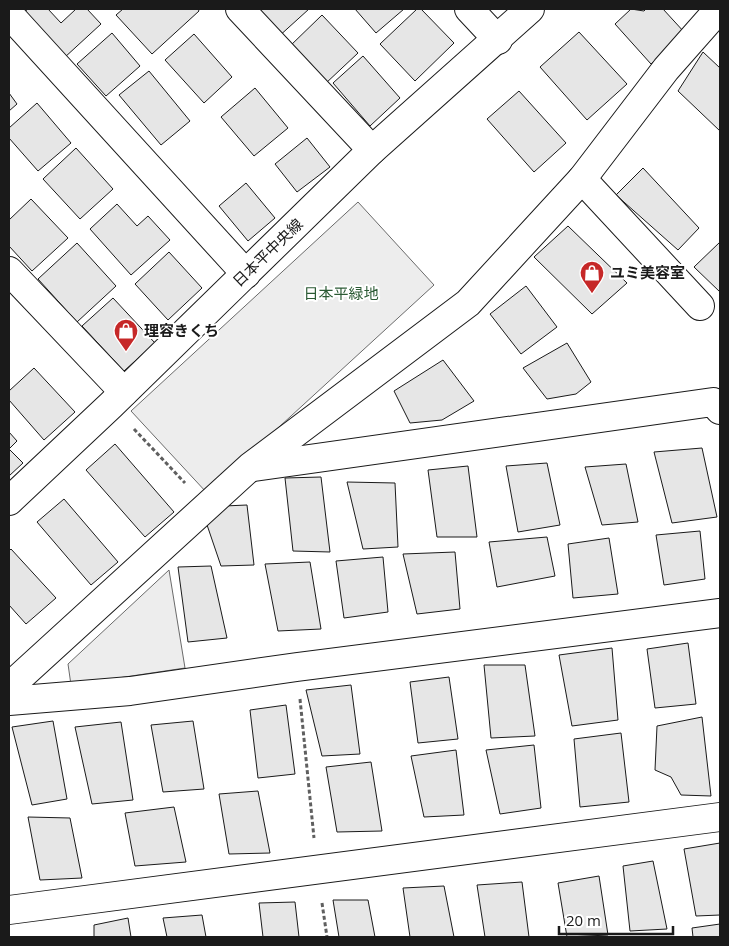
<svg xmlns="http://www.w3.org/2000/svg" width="729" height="946" font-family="'Open Sans','Noto Sans JP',sans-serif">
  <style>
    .built { fill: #ededed; stroke: #6a6a6a }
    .building { fill: #e6e6e6; stroke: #1a1a1a }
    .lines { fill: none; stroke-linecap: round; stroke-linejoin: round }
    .street-casing { stroke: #1a1a1a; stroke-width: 30 }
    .secondary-casing { stroke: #1a1a1a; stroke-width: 30 }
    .path { stroke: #5f5f5f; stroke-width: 3; stroke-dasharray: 4 2.5; stroke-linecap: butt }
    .street { stroke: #fff; stroke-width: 28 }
    .secondary { stroke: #fff; stroke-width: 28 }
    .labels { text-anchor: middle; stroke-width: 4; stroke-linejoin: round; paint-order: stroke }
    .street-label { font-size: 15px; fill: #1a1a1a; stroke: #fff }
    .poi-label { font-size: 15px; font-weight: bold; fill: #1a1a1a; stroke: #fff; text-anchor: start }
    .park-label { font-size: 15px; fill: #2b5a34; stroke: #fff }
  </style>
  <rect width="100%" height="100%" fill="#fff"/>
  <g class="built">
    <path d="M358,202L434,285L207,493L131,411Z"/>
    <path d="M169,570L185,668L71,685L68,664Z"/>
  </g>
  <g class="building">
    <path d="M28,9H48L61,23L76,9H87L101,24L64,58L23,13Z"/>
    <path d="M123,9H198L199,11L152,54L116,15Z"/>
    <path d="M255,9H309L277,38Z"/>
    <path d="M355,9H404L376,33Z"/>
    <path d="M417,9H421L454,43L415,81L380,44Z"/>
    <path d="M631,9L644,11L646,9H663L685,33L651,64L615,24Z"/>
    <path d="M322,15L358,53L325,84L289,47Z"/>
    <path d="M579,32L627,84L587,120L540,67Z"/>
    <path d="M112,33L140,66L106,96L77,64Z"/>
    <path d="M194,34L232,77L204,103L165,60Z"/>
    <path d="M703,52L720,68V131L678,91Z"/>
    <path d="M363,56L400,98L370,126L333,83Z"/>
    <path d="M149,71L190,121L161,145L119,95Z"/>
    <path d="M255,88L288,128L254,156L221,117Z"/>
    <path d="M519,91L566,143L534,172L487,119Z"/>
    <path d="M9,93L17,104L9,111Z"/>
    <path d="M37,103L71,143L38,171L9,138V128Z"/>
    <path d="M307,138L330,167L297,192L275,164Z"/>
    <path d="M76,148L113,189L80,219L43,179Z"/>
    <path d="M643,168L699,228L678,250L616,195Z"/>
    <path d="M246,183L275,218L248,241L219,206Z"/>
    <path d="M31,199L68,238L32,271L9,246V220Z"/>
    <path d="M117,204L137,226L148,216L170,240L131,275L90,229Z"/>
    <path d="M568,226L627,283L592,314L534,257Z"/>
    <path d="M720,242V292L694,267Z"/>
    <path d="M77,243L116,286L77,322L38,279Z"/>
    <path d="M169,252L202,288L168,320L135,284Z"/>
    <path d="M526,286L557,327L521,354L490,314Z"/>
    <path d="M113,298L155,343L124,371L82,326Z"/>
    <path d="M567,343L591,382L576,394L547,399L523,368Z"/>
    <path d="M443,360L474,401L442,420L410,423L394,391Z"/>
    <path d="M34,368L75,412L44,440L9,400V391Z"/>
    <path d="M9,432L17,441L9,449L23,463L9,476Z"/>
    <path d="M115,444L174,512L145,537L86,470Z"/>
    <path d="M702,448L717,517L672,523L654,452Z"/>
    <path d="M547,463L560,525L518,532L506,466Z"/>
    <path d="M626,464L638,522L602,525L585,467Z"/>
    <path d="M468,466L477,537H437L428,470Z"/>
    <path d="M321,477L330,552L293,551L285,478Z"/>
    <path d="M347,482L395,483L398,547L363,549Z"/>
    <path d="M64,499L118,562L91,585L37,522Z"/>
    <path d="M247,505L254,565L221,566L205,519L224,506Z"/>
    <path d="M700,531L705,579L664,585L656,535Z"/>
    <path d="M547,537L555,576L497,587L489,542Z"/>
    <path d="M609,538L618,594L573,598L568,544Z"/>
    <path d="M11,549L56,598L26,624L9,605V551Z"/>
    <path d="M455,552L460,609L417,614L403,554Z"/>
    <path d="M383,557L388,612L344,618L336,561Z"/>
    <path d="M310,562L321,629L278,631L265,564Z"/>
    <path d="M211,566L227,638L188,642L178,567Z"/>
    <path d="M688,643L696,704L655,708L647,649Z"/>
    <path d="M612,648L618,720L572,726L559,655Z"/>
    <path d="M484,665H525L535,736L491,738Z"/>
    <path d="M449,677L458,739L418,743L410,682Z"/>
    <path d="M351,685L360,754L322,756L306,690Z"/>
    <path d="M286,705L295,774L258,778L250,710Z"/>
    <path d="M702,717L711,796L681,795L671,777L655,770L657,726Z"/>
    <path d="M53,721L67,799L32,805L12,727Z"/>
    <path d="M193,721L204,789L163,792L151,725Z"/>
    <path d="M121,722L133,800L92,804L75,727Z"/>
    <path d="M621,733L629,802L580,807L574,739Z"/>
    <path d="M534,745L541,808L500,814L486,750Z"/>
    <path d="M456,750L464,815L424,817L411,756Z"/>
    <path d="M371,762L382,831L337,832L326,767Z"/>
    <path d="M258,791L270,853L229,854L219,794Z"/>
    <path d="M174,807L186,862L135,866L125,813Z"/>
    <path d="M28,817L70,818L82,878L40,880Z"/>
    <path d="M720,843V915L696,916L684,849Z"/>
    <path d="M653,861L667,929L630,931L623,866Z"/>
    <path d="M599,876L608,935L567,937L558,883Z"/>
    <path d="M522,882L529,937H485L477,885Z"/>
    <path d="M444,886L454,937H410L403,888Z"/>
    <path d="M333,900H368L375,937H339Z"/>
    <path d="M295,902L299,937H263L259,903Z"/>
    <path d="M202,915L206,937H167L163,918Z"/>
    <path d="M128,918L131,937H94V925Z"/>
    <path d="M720,924V937H693L692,928Z"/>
  </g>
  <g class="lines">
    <defs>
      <g id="street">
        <path d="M240,9L372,150"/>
        <path d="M469,9L498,40"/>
        <path d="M9,14L246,274"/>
        <path d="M582,179L700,306"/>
        <path d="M9,271L124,392"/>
        <path d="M254,467L713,402L720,410"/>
        <path d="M9,687L250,467L468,303L582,179L666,69L719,9"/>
        <path d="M9,701L130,691L297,667L720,613"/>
        <path d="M9,910L720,817"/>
      </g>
      <path id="secondary" d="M9,501L111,405L372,150L530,9"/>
    </defs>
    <use href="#street" class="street-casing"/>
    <use href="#secondary" class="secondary-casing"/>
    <g class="path">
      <path d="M134,429L185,483"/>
      <path d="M300,699L314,838"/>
      <path d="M322,903L327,937"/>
    </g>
    <use href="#street" class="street"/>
    <use href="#secondary" class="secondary"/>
  </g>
  <defs>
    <symbol id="shop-pin" viewBox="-11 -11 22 30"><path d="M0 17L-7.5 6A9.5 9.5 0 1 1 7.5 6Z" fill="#c62828" stroke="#fff"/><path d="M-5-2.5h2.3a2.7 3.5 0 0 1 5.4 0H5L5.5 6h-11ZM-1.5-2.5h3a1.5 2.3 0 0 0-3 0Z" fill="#fff"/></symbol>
  </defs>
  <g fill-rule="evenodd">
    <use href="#shop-pin" x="578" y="259" width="28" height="38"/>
    <use href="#shop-pin" x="112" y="317" width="28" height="38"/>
  </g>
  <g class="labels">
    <g class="street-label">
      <text transform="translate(268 253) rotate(-44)" y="5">日本平中央線</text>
    </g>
    <g class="poi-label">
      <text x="610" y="278">ユミ美容室</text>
      <text x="144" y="336">理容きくち</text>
    </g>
    <g class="park-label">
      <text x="341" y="299">日本平緑地</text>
    </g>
  </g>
  <rect width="729" height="946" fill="none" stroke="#1a1a1a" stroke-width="20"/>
  <path d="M559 926v8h114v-8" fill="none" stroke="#1a1a1a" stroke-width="2.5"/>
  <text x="566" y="926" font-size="15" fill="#1a1a1a" stroke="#ffffff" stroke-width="4" paint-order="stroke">20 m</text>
</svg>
